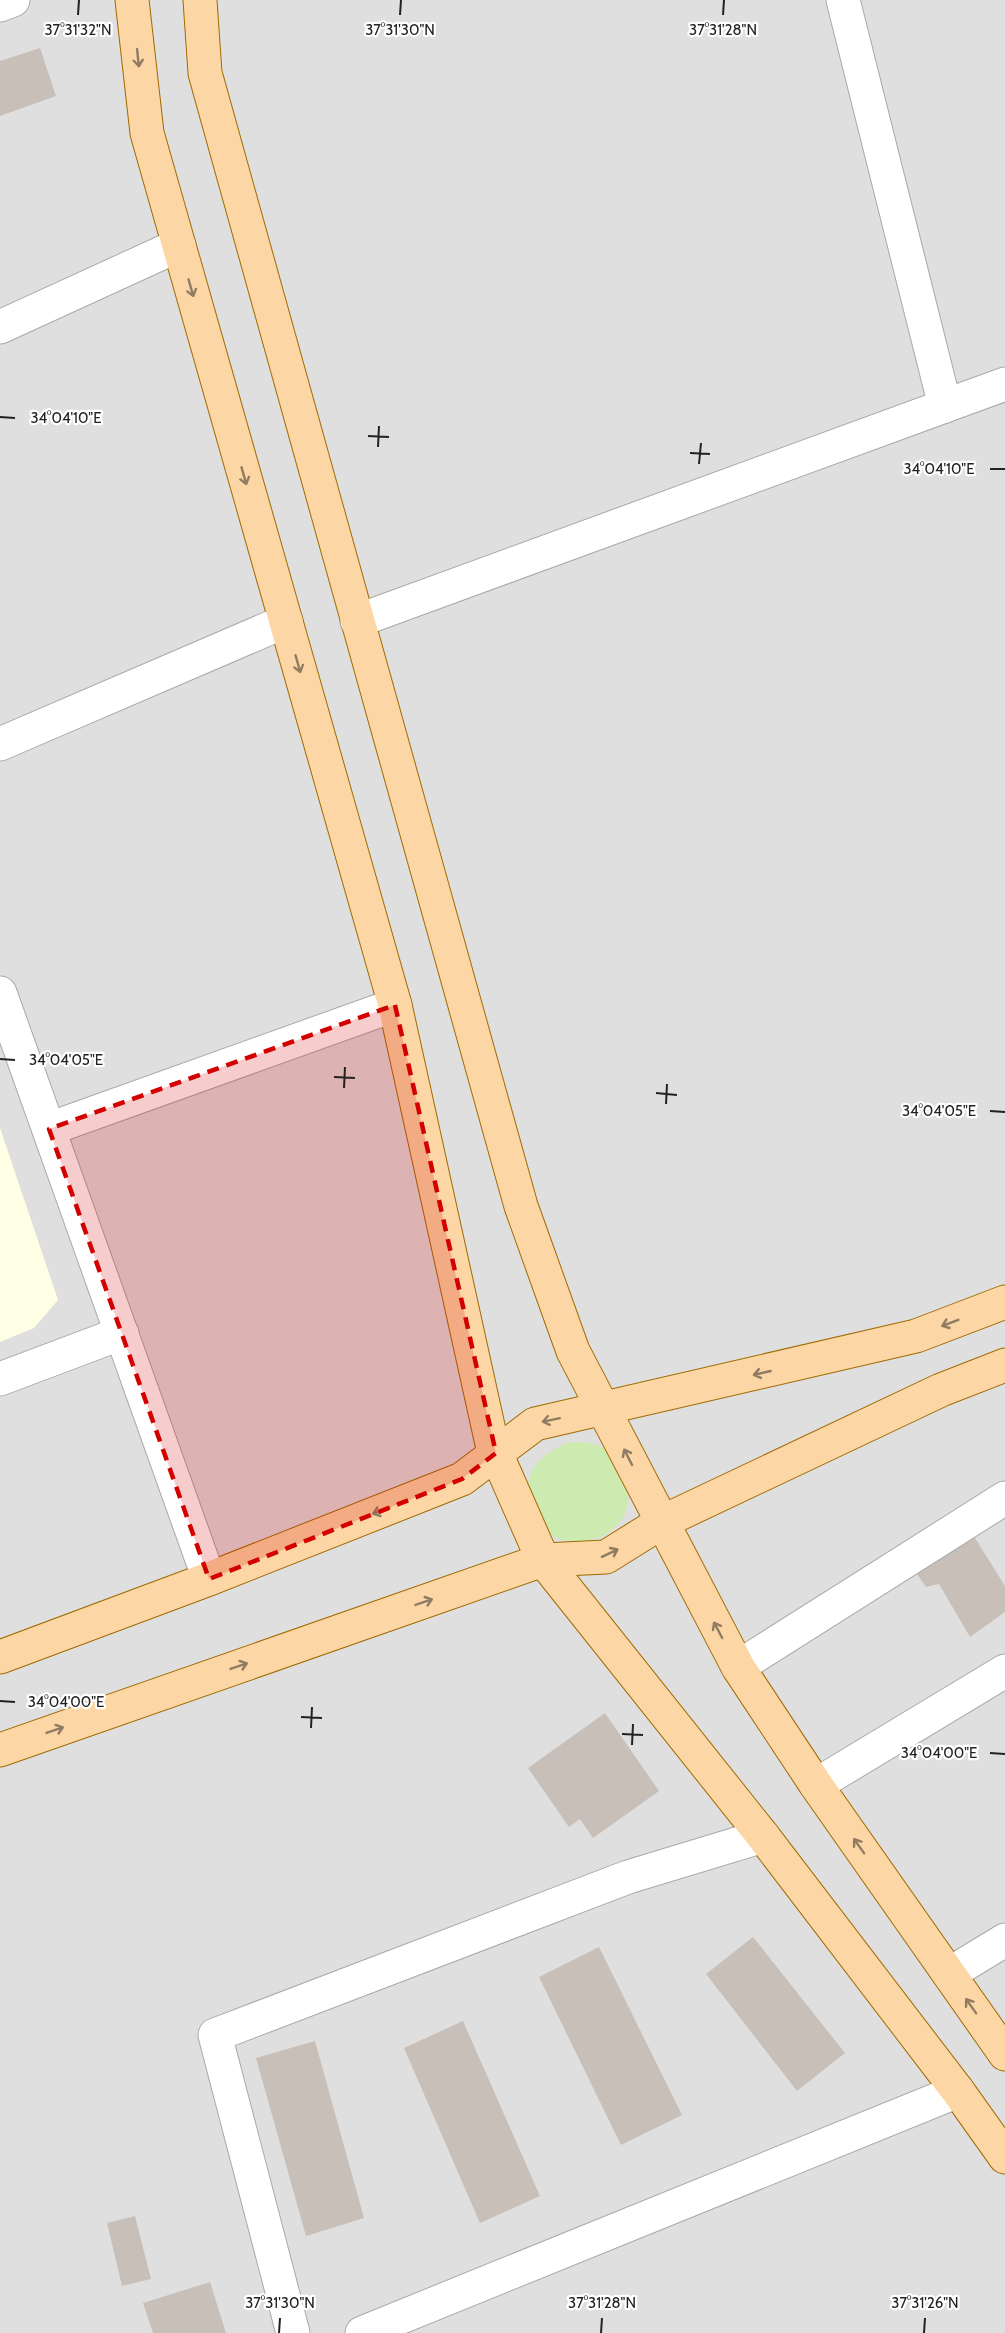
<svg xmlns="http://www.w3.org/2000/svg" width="1005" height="2333" font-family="Cabin,sans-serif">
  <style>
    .residential { fill: #e0dfdf }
    .education { fill: #ffffe5 }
    .grass { fill: #cdebb0 }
    .building { fill: #c7bfb8 }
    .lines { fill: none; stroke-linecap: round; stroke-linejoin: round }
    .minor-casing { stroke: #a9a9a9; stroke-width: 35 }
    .major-casing { stroke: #a06b00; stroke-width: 35 }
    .minor { stroke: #fff; stroke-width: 33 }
    .major { stroke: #fcd6a4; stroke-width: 33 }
    .oneway { stroke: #8f7c63 }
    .marked { fill: #d40000; fill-opacity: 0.2; stroke: #d40000; stroke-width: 4.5; stroke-dasharray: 12 8; stroke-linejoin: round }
    .ticks { fill: none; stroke: #222; stroke-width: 2 }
    .ticks-label { font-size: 15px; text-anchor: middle; fill: #222; stroke: #fff; stroke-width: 4.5; stroke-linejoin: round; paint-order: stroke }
  </style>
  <rect width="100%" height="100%" fill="#f2efe9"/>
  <rect class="residential" x="0" y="0" width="1005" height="2333"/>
  <path class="education" d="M0,1128L58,1300L34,1328L0,1342Z"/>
  <path class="grass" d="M569,1442C598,1441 611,1447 623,1474C627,1483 629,1489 628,1500C626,1530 595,1545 568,1541C562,1540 552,1537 548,1532C543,1527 541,1517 538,1511C535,1505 530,1497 529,1490C524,1467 551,1449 569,1442Z"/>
  <g class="building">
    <path d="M40,48L56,96L0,116V61Z"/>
    <path d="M973,1535L1005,1586V1612L970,1637L939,1584L926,1587L915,1571Z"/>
    <path d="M605,1713L659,1791L593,1838L580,1819L569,1827L528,1768Z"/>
    <path d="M753,1937L845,2053L797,2091L706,1974Z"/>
    <path d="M599,1947L682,2115L621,2145L539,1977Z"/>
    <path d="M463,2021L540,2196L480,2223L404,2048Z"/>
    <path d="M315,2041L364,2218L306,2236L256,2058Z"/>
    <path d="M135,2216L151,2279L122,2286L107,2223Z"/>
    <path d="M210,2282L226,2333H153L143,2303Z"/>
  </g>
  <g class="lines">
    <defs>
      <g id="minor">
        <path d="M843,0L945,406"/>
        <path d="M0,5L13,0"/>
        <path d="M0,327L179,245"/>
        <path d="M357,621L1005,384"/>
        <path d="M0,744L286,621"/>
        <path d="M0,993L209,1579"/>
        <path d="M49,1129L395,1005"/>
        <path d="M0,1379L122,1333"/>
        <path d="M738,1667L1005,1498"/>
        <path d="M816,1785L1005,1671"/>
        <path d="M949,1974L1005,1940"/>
        <path d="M293,2333L215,2035L628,1877L763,1836"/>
        <path d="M362,2333L958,2091"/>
      </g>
      <g id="major">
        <path d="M132,0L147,133L395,1005L492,1444L543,1560L763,1836L958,2091L1005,2157"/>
        <path d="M200,0L205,73L521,1206L573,1351L738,1667L816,1785L1005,2054"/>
        <path d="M0,1657L209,1579L462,1479L535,1424L916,1336L1005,1302"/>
        <path d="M0,1750L543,1560L606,1557L662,1522L941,1390L1005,1365"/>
      </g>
    </defs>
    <use href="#minor" class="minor-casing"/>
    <use href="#major" class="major-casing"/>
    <use href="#minor" class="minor"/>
    <use href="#major" class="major"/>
  </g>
  <defs><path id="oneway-shaft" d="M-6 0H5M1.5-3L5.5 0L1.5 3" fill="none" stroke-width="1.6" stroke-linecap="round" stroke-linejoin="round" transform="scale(1.5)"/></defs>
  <g class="oneway">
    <use href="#oneway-shaft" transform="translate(138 58) rotate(84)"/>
    <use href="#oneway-shaft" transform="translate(191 288) rotate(74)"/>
    <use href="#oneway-shaft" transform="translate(244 476) rotate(74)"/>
    <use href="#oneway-shaft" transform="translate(298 664) rotate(74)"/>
    <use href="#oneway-shaft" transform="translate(950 1323) rotate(159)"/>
    <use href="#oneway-shaft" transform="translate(762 1373) rotate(167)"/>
    <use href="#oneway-shaft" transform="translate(551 1420) rotate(168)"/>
    <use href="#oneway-shaft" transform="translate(628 1457) rotate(-117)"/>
    <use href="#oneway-shaft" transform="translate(381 1511) rotate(159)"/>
    <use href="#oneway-shaft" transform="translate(610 1553) rotate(-25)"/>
    <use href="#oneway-shaft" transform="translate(424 1602) rotate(-19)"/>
    <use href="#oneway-shaft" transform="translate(718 1630) rotate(-118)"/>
    <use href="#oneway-shaft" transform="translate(239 1666) rotate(-19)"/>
    <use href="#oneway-shaft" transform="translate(55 1730) rotate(-19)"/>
    <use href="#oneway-shaft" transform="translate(859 1846) rotate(-125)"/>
    <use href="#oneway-shaft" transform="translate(971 2006) rotate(-125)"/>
  </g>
  <path class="marked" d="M395,1005L496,1453L462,1479L209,1579L49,1129Z"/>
  <path class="ticks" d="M78,15L79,0M400,15L401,0M723,15L724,0M0,417L15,418M368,436L389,437M378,447L379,426M690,453L710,454M699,464L701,443M990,469H1005M0,1059L15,1060M334,1077L355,1078M344,1088L345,1067M656,1093L677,1095M666,1104L667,1084M990,1111L1005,1112M0,1701L15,1702M301,1717L322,1718M311,1728L312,1707M622,1734L643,1735M632,1745L633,1724M990,1753L1005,1754M279,2333L280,2318M601,2333L602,2318M924,2333L925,2318"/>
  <g class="ticks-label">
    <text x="78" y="35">37°31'32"N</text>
    <text x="400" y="35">37°31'30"N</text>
    <text x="723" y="35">37°31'28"N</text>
    <text x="66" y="423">34°04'10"E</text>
    <text x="939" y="474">34°04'10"E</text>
    <text x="66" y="1065">34°04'05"E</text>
    <text x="939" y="1116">34°04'05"E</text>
    <text x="66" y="1707">34°04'00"E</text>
    <text x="939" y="1758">34°04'00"E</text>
    <text x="280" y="2308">37°31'30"N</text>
    <text x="602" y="2308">37°31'28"N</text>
    <text x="925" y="2308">37°31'26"N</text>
  </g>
</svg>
